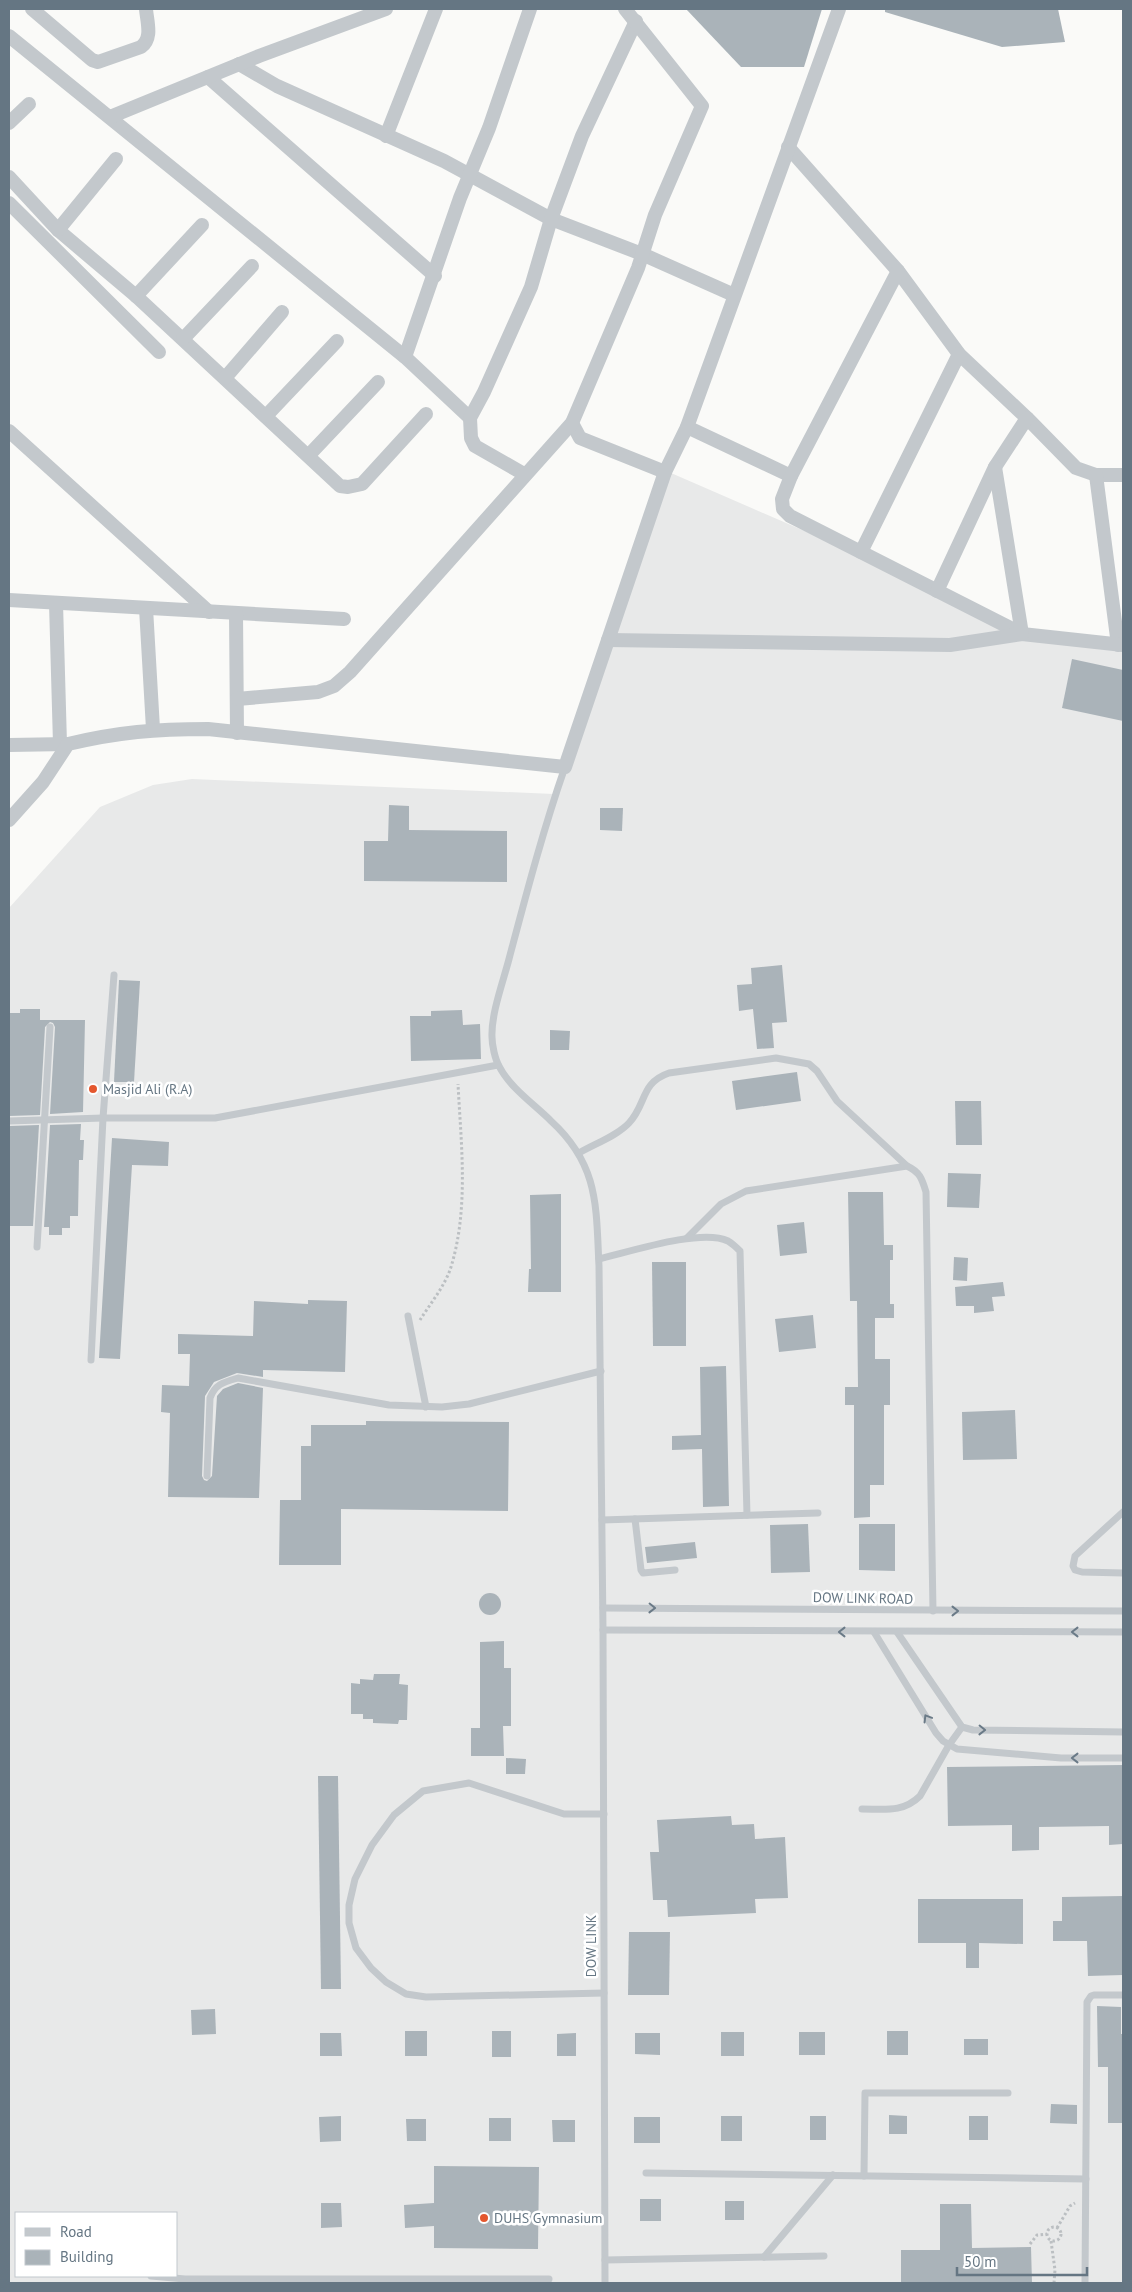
<svg xmlns="http://www.w3.org/2000/svg" width="1132" height="2292" font-family="'PT Sans',sans-serif">
  <style>
    .built { fill: #e8e9e9; fill-rule: evenodd }
    .building { fill: #aab3b9 }
    .lines { fill: none; stroke-linecap: round; stroke-linejoin: round }
    .path { stroke: #bbbfc2; stroke-width: 3; stroke-dasharray: 2.5 2.5; stroke-linecap: butt }
    .service { stroke: #c3c8cc; stroke-width: 7 }
    .minor { stroke: #c3c8cc; stroke-width: 14 }
    .oneway { stroke: #6a7a87 }
    .poi-dot { fill: #e4572e; stroke: #fff; stroke-width: 2 }
    .labels { text-anchor: middle; stroke-width: 5; stroke-linejoin: round; paint-order: stroke }
    .poi-label { font-size: 14px; fill: #657683; stroke: #fff; text-anchor: start }
    .street-label { font-size: 14px; fill: #657683; stroke: #fff }
  </style>
  <rect width="100%" height="100%" fill="#fafaf8"/>
  <path class="built" d="M671,473L938,589L1019,630L1123,645V2283H9V908L100,807L153,785L192,779L554,794ZM16,2213H176V2276H16Z"/>
  <g class="building">
    <path d="M686,9H822L804,67H741Z"/>
    <path d="M885,9H1058L1065,42L1002,47L885,12Z"/>
    <path d="M1072,659L1123,670V721L1062,708Z"/>
    <path d="M389,805L409,806V830L507,831V882L364,881V841H388Z"/>
    <path d="M600,808H623L622,831L600,830Z"/>
    <path d="M782,965L787,1022L772,1023L774,1048L757,1049L753,1009L739,1011L737,985L752,984L751,968Z"/>
    <path d="M119,980L140,981L134,1082H114Z"/>
    <path d="M20,1009H40V1020H85L83,1112L50,1114L55,1027L53,1023L50,1022L45,1027L40,1115L9,1116V1013H20Z"/>
    <path d="M462,1010L463,1025L480,1024L481,1059L411,1061L410,1016H431V1011Z"/>
    <path d="M550,1030L570,1031L569,1050H550Z"/>
    <path d="M797,1072L801,1101L736,1110L732,1081Z"/>
    <path d="M955,1101H981L982,1145H956Z"/>
    <path d="M81,1124L80,1140H84L83,1160H79L78,1216H70V1228H62V1235H49V1227H44L50,1125Z"/>
    <path d="M39,1125L33,1226H9V1126Z"/>
    <path d="M112,1138L169,1142L168,1166L132,1165L120,1359L99,1358Z"/>
    <path d="M948,1173L981,1174L979,1208L947,1207Z"/>
    <path d="M848,1192H883L884,1245H893V1260H890V1304H894V1318H875V1359H890V1405H884V1485H870V1517L854,1518V1405H845V1387H858L857,1301H850Z"/>
    <path d="M561,1194V1292H528L529,1269H531L530,1195Z"/>
    <path d="M804,1222L807,1253L780,1256L777,1225Z"/>
    <path d="M954,1257L968,1258L967,1281L953,1280Z"/>
    <path d="M652,1262H686V1346H653Z"/>
    <path d="M1003,1282L1005,1296L992,1297L994,1311L974,1313V1306H956L955,1287Z"/>
    <path d="M308,1300L347,1301L345,1372L263,1370V1377L237,1373L214,1382L205,1396L202,1476L204,1480L207,1481L212,1476L217,1396L223,1389L238,1383L263,1388L259,1498L168,1497L170,1413L161,1412L162,1385L189,1386L190,1354H178V1334L253,1336L254,1301L308,1304Z"/>
    <path d="M813,1315L816,1348L779,1352L775,1319Z"/>
    <path d="M726,1366L729,1506L703,1507L702,1449L672,1450V1436L701,1435L700,1367Z"/>
    <path d="M1015,1410L1017,1459L963,1460L962,1412Z"/>
    <path d="M366,1421L509,1422L508,1511L341,1509V1565H279L280,1500H301V1446H311V1425H366Z"/>
    <path d="M808,1524L810,1572L771,1573L770,1525Z"/>
    <path d="M859,1524H895V1571L859,1570Z"/>
    <path d="M695,1542L697,1558L647,1563L645,1547Z"/>
    <circle cx="490" cy="1604" r="11"/>
    <path d="M504,1641V1668H511V1726H503L504,1756H471V1728H480V1642Z"/>
    <path d="M374,1674H400L399,1684L408,1685L407,1720H399L398,1724L373,1723V1719H363V1714H351V1683L360,1684V1679L373,1680Z"/>
    <path d="M506,1758L526,1759L525,1774H506Z"/>
    <path d="M1123,1765V1844L1109,1845V1826L1039,1827V1850L1012,1851V1825L948,1826L947,1767Z"/>
    <path d="M318,1776H338L341,1989H321Z"/>
    <path d="M731,1816L732,1825L754,1824L755,1839L785,1837L788,1898L755,1899L756,1913L668,1917L667,1900H653L650,1852H659L657,1820Z"/>
    <path d="M1123,1896V1975L1088,1976L1087,1941H1053V1921H1062V1897Z"/>
    <path d="M918,1899H1023V1944L979,1943V1968H966V1943H918Z"/>
    <path d="M629,1932H670L669,1995H628Z"/>
    <path d="M1097,2006L1121,2007V2034H1123V2123H1108V2067H1098Z"/>
    <path d="M215,2009L216,2034L192,2035L191,2010Z"/>
    <rect x="405" y="2031" width="22" height="25"/>
    <rect x="492" y="2031" width="19" height="26"/>
    <rect x="887" y="2031" width="21" height="24"/>
    <rect x="721" y="2032" width="23" height="24"/>
    <rect x="799" y="2032" width="26" height="23"/>
    <path d="M320,2033H341L342,2056H320Z"/>
    <path d="M576,2033V2056H557V2034Z"/>
    <path d="M635,2033H660V2055L635,2054Z"/>
    <rect x="964" y="2039" width="24" height="16"/>
    <path d="M1051,2104L1077,2105V2124L1050,2123Z"/>
    <path d="M889,2115L907,2116V2134H889Z"/>
    <path d="M341,2116V2141L320,2142L319,2117Z"/>
    <rect x="721" y="2116" width="21" height="25"/>
    <rect x="810" y="2116" width="16" height="24"/>
    <rect x="969" y="2116" width="19" height="24"/>
    <rect x="634" y="2117" width="26" height="26"/>
    <rect x="489" y="2118" width="22" height="23"/>
    <path d="M406,2119H426V2141H407Z"/>
    <path d="M552,2120H575V2142H553Z"/>
    <path d="M434,2166L539,2167L538,2249L434,2248V2226L405,2228L404,2205L434,2203Z"/>
    <rect x="640" y="2199" width="21" height="22"/>
    <rect x="725" y="2201" width="19" height="19"/>
    <path d="M321,2203H341L342,2227L321,2228Z"/>
    <path d="M940,2204H971L972,2248L1031,2247L1032,2283H901V2250H940Z"/>
  </g>
  <g class="lines">
    <g class="path">
      <path d="M420,1320C430,1304 445,1286 451,1267C469,1208 461,1144 458,1084"/>
      <circle cx="1054" cy="2234" r="7"/>
      <path d="M1057,2228L1070,2206L1075,2203"/>
      <path d="M1051,2241L1055,2270L1054,2283"/>
      <path d="M1030,2244L1037,2235L1047,2234"/>
    </g>
    <g class="service">
      <path d="M565,767C543,830 526,895 509,959C503,982 491,1014 492,1037C492,1045 495,1059 499,1066C510,1088 534,1104 551,1121C599,1165 596,1206 599,1266L603,1630L605,2283"/>
      <path d="M9,1121L103,1118H215L498,1065"/>
      <path d="M579,1153C594,1144 617,1136 629,1123C647,1104 640,1083 669,1073L776,1058L809,1064L817,1071L837,1101L907,1166"/>
      <path d="M687,1238L721,1204L746,1191L907,1166C920,1172 922,1179 926,1192L933,1611"/>
      <path d="M37,1247L50,1027"/>
      <path d="M599,1259C629,1252 701,1228 728,1241C733,1244 737,1248 740,1251L747,1515"/>
      <path d="M408,1316L426,1407"/>
      <path d="M91,1360L103,1118L114,975"/>
      <path d="M207,1476L210,1398C215,1384 224,1382 238,1378L389,1405L442,1407L469,1404L601,1371"/>
      <path d="M1123,1512L1075,1556L1073,1566L1075,1570L1082,1572L1123,1573"/>
      <path d="M635,1519L641,1570L643,1573L675,1570"/>
      <path d="M602,1520L818,1513"/>
      <path d="M603,1608L1123,1611"/>
      <path d="M603,1630L1123,1632"/>
      <path d="M874,1632L936,1733L943,1741L957,1749L1061,1758H1123"/>
      <path d="M897,1632L962,1727L973,1730L1123,1732"/>
      <path d="M862,1809C884,1809 903,1813 920,1796L949,1745L962,1727"/>
      <path d="M604,1814H564L469,1783L423,1791L394,1815L372,1845L355,1879L349,1905V1923L356,1948L371,1968L386,1982L406,1994L426,1997L604,1993"/>
      <path d="M646,2173L1086,2179"/>
      <path d="M864,2176L865,2093H1008"/>
      <path d="M764,2257L833,2175"/>
      <path d="M605,2260L824,2256"/>
      <path d="M151,2276L185,2279H549"/>
      <path d="M1085,2283L1087,2002L1091,1996L1094,1995H1123"/>
    </g>
    <g class="minor">
      <path d="M32,9L92,60L98,62L141,47C153,38 147,22 146,9"/>
      <path d="M9,36L405,357L470,418"/>
      <path d="M239,64L277,86L444,161L551,219L642,254L734,295"/>
      <path d="M208,77L435,276"/>
      <path d="M110,117L259,56L386,9"/>
      <path d="M9,123L29,104"/>
      <path d="M386,136L436,9"/>
      <path d="M788,147L898,271L959,354L1027,418L1076,468L1096,475H1123"/>
      <path d="M9,177L58,230L136,296L340,486L348,487L362,484L426,414"/>
      <path d="M9,203L159,352"/>
      <path d="M58,230L116,159"/>
      <path d="M136,296L202,225"/>
      <path d="M183,339L252,266"/>
      <path d="M405,357L460,198L489,128L530,9"/>
      <path d="M225,378L282,312"/>
      <path d="M266,416L337,341"/>
      <path d="M572,423L580,438L665,472"/>
      <path d="M687,427L791,476L898,271"/>
      <path d="M9,431L209,612"/>
      <path d="M309,455L378,382"/>
      <path d="M524,474L475,446L471,438L470,418L484,392L531,287L551,219L582,136L636,21"/>
      <path d="M1096,475L1118,645"/>
      <path d="M791,476L782,499L783,509L790,516L1022,634L1123,645"/>
      <path d="M861,552L959,354"/>
      <path d="M937,591L995,467L1027,418"/>
      <path d="M9,600L344,619"/>
      <path d="M56,603L60,744"/>
      <path d="M146,608L153,729"/>
      <path d="M236,613L237,733"/>
      <path d="M608,640L950,645L1022,634L995,467"/>
      <path d="M237,699L318,692L334,686L350,672L572,423L638,268L655,215L702,106L625,9"/>
      <path d="M9,745L68,744"/>
      <path d="M9,820L43,782L68,744C119,732 155,729 208,729L565,767L665,472L687,427L839,9"/>
    </g>
  </g>
  <defs><path id="oneway-chevron" d="M-2-3.5L2.5 0L-2 3.5" fill="none" stroke-width="1.6" stroke-linecap="round" stroke-linejoin="round" transform="scale(1.25)"/></defs>
  <g class="oneway">
    <use href="#oneway-chevron" transform="translate(652 1608) rotate(1)"/>
    <use href="#oneway-chevron" transform="translate(955 1611)"/>
    <use href="#oneway-chevron" transform="translate(842 1632) rotate(-180)"/>
    <use href="#oneway-chevron" transform="translate(1075 1632) rotate(180)"/>
    <use href="#oneway-chevron" transform="translate(927 1718) rotate(-121)"/>
    <use href="#oneway-chevron" transform="translate(982 1730) rotate(1)"/>
    <use href="#oneway-chevron" transform="translate(1075 1758) rotate(-180)"/>
  </g>
  <g class="poi-dot">
    <circle cx="93" cy="1089" r="5"/>
    <circle cx="484" cy="2218" r="5"/>
  </g>
  <g class="labels">
    <g class="poi-label">
      <text x="103" y="1094">Masjid Ali (R.A)</text>
      <text x="494" y="2223">DUHS Gymnasium</text>
    </g>
    <g class="street-label">
      <text transform="translate(863 1598) rotate(1)" y="5">DOW LINK ROAD</text>
      <text transform="translate(591 1946) rotate(-90)" y="5">DOW LINK</text>
    </g>
  </g>
  <rect width="1132" height="2292" fill="none" stroke="#657683" stroke-width="20"/>
  <rect x="15" y="2212" width="162" height="65" fill="#ffffff" stroke="#c1c8cd"/>
  <rect x="25" y="2228" width="25" height="8" fill="#c3c8cc" stroke="#c1c8cd"/>
  <text x="60" y="2237" font-size="15" fill="#657683">Road</text>
  <rect x="25" y="2250" width="25" height="15" fill="#aab3b9" stroke="#c1c8cd"/>
  <text x="60" y="2262" font-size="15" fill="#657683">Building</text>
  <path d="M957 2267v8h130v-8" fill="none" stroke="#657683" stroke-width="2.5"/>
  <text x="964" y="2267" font-size="15" fill="#657683" stroke="#ffffff" stroke-width="4" paint-order="stroke">50 m</text>
</svg>
